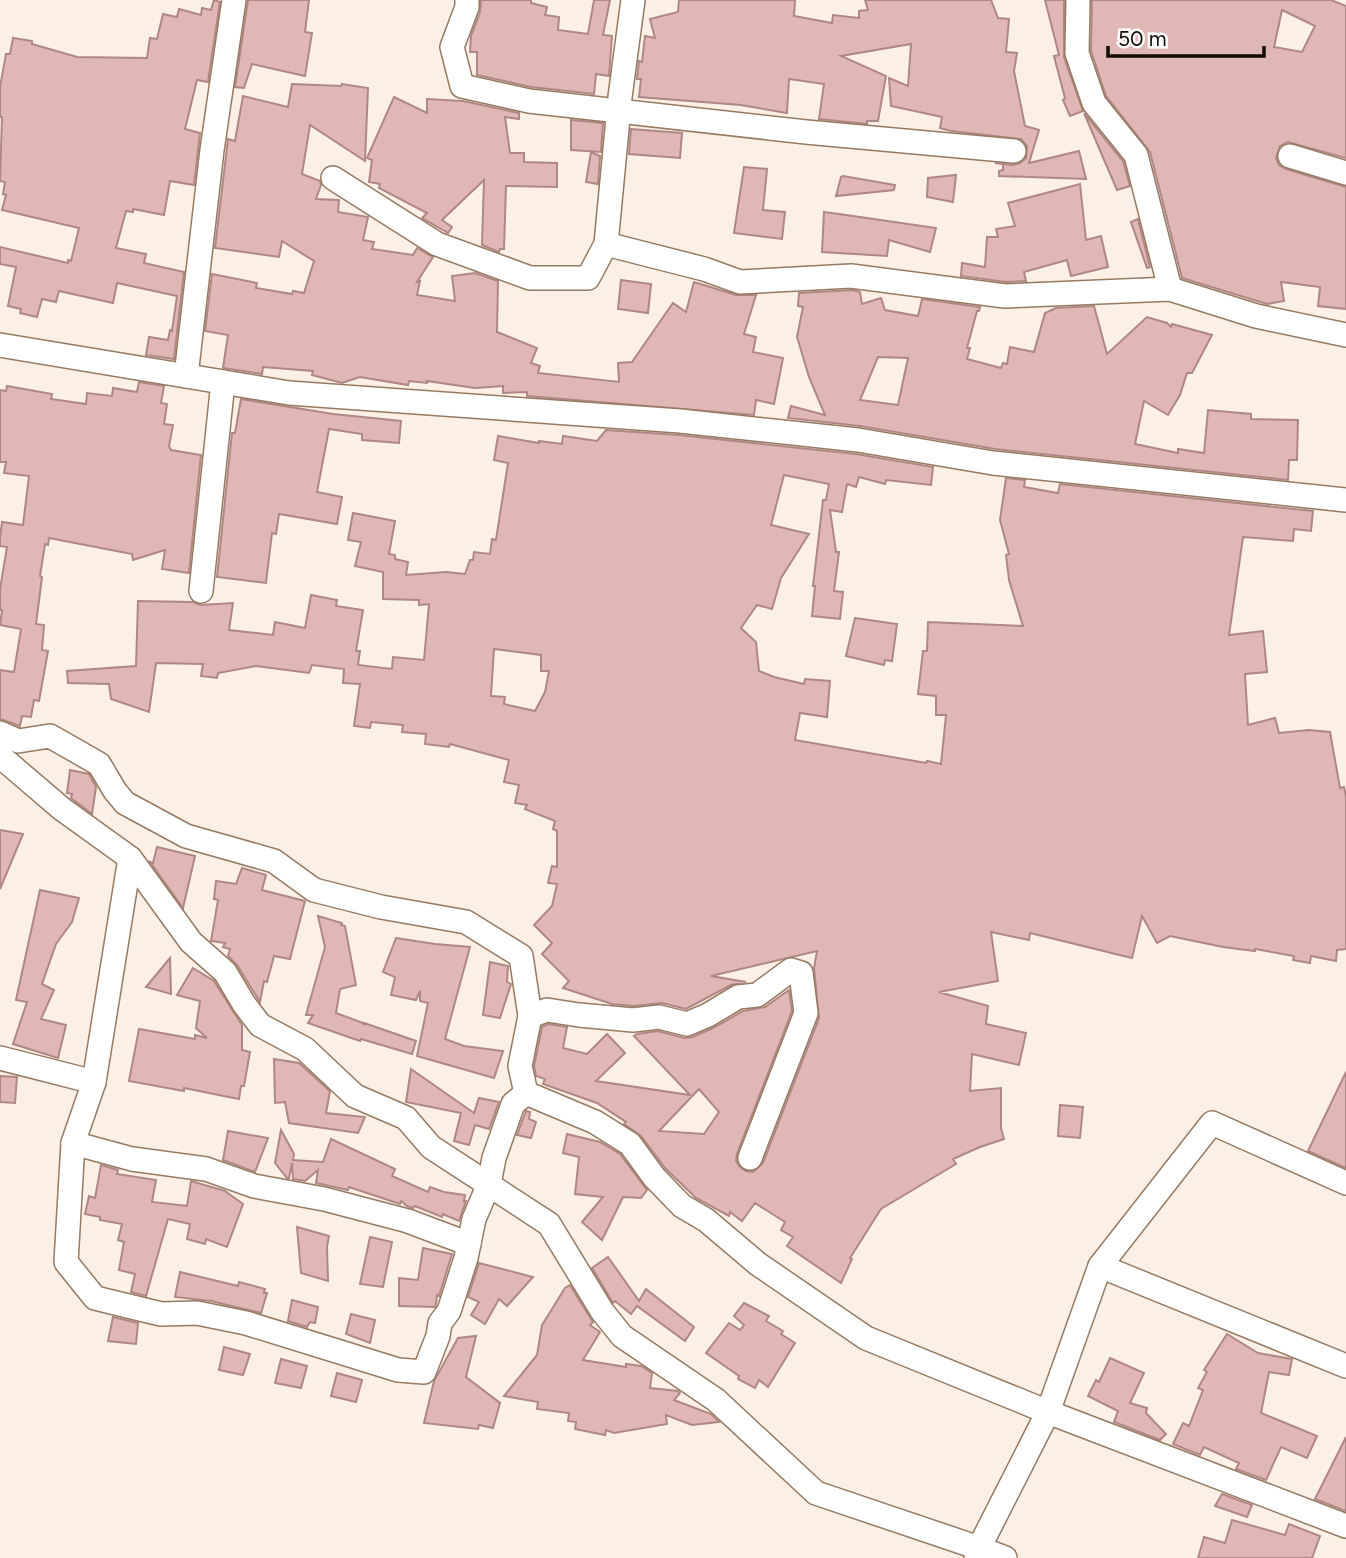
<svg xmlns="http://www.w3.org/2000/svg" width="1346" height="1558" font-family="Figtree,sans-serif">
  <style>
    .building { fill: #e1b7b5; stroke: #af8785; stroke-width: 2; fill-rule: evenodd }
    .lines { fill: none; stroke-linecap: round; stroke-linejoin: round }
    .street-casing { stroke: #967a62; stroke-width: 26 }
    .street { stroke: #fff; stroke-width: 23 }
  </style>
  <rect width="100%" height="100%" fill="#fcefe5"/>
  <g class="building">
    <path d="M214,0L220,2L208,82L197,80L185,129L200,133L194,185L170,181L164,215L133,209V212L126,211L116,248L146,254L144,263L184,272L174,359L146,355L149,337L168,340L170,330L172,331L177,296L117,283L113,303L59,291L56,302L42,299L37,317L20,313L21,309L8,306L16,267L0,264V247L68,263V260L71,261L79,228L2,210L6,195L3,194L5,182L0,181L2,117H0V87L6,54H10L13,38L32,41V44L77,57L147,58L150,38L157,39L163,14L177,17L179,9L201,15L202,8L211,10Z"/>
    <path d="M248,0H309L305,32L312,33L305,76L252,64L244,88L235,87Z"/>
    <path d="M481,0H531V3L547,7L545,15L559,17L558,30L588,34L594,0H610L603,35L612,36L609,76L596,74L594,94L531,87L477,75V52H470L471,36L480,12Z"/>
    <path d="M679,0H795L794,16L832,23L833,15L859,18V11L868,10L865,0H991L998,18L1009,19L1006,52L1017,53L1014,71L1025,126L1039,130L1029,163L1079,151L1086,179L999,176V171L1003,170V164L995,163L1013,165L1020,163L1026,158L1027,146L1021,139L951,131L940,128L942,117L891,106L889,78L908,86L911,44L841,56L886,76L878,121H867V124L819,119L824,84L789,79L787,113L741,105L639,97L641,79H637L639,61L642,62L645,36L655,38L650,19L678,12Z"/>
    <path d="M1045,0H1064V57L1083,111L1070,116L1063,100L1065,98L1054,56L1059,55Z"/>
    <path d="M1092,0H1331L1346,6V158L1288,142L1280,146L1276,158L1279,165L1286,169L1346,187V309L1318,306L1320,287L1281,282L1284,301L1267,304L1182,278L1150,152L1106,96L1091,51ZM1282,10L1315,26L1302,52L1274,47Z"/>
    <path d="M292,84L341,86L342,84L368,88L365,161L310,125L302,174L320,181L321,185L316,199L339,200L338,212L368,217L363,240L374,242L372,249L413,255L417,248L433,257L417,282L420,281L417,295L455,301L452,276L475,273L498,281L497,332L537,348L531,363L540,366L538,373L619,382L618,363L632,362L673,303L686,312L694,282L736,295H756L744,334L756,337L753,352L783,358L774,404L756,400L754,415L527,396V392L503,393V386L475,388L427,381V383L409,381L408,385L360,377L342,383L312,375L313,371L263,367L262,374L223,368L228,335L205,331L212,274L257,283L256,288L292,294L293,291L304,293L314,261L282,241L279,257L215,248L228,139L235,141L243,96L288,107Z"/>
    <path d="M394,97L427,113V99L463,101L519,113V119L505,117L510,153H524V162L557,163V187L506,186L504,249H500L499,252L482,245L484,180L442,220L452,227L448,233L422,218L427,213L379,188L380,184L369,182L372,160L367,158Z"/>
    <path d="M1084,113L1123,161L1130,186L1117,190Z"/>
    <path d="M571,120L603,123L601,152L571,150Z"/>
    <path d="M631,129L682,133L680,158L629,154Z"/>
    <path d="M591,152L600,156L598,184L586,182Z"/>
    <path d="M744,167L767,169L763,210L785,212L782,239L734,233Z"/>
    <path d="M956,175L953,202L927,197L928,178Z"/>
    <path d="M843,176L895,185L894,190L836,196L841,177Z"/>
    <path d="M1080,184L1086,240L1101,236L1108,267L1071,276L1067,260L1024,272L1026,281L1006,282L961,276L962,263L985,267L987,237H998L996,229L1015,226L1008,203Z"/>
    <path d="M824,212L853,216L936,228L930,252L889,240L887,256L822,252Z"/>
    <path d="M1138,219L1150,267L1147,268L1131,222Z"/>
    <path d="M621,280L651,284L648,313L618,309Z"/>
    <path d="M853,290L860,292L862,304L881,298L885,310L918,316L922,299L980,307L979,311H977L967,348H970L967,359L1001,368L1003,363L1007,364L1010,347L1034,352L1045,313L1056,308L1094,306L1107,354L1147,317L1167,323L1171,327L1172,324L1212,335L1192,373H1187L1180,395L1168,415L1144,401L1135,444L1178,453V449L1204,453L1208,410L1251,414V419L1298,420L1297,460H1289L1288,480L995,449L860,426L788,418L791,406L825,415L809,377L797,337L803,307L798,306L799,293ZM878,357L908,358L898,405L860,400Z"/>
    <path d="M139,382L164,386L161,403L167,404L164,424L173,425L169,446L171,450L201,455L189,573L162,569L165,550L133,560L132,554L49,538L48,545L45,544L40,576L42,577L36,624L44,625L42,650L48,651L39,701L34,700L31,717L22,716L20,726L0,719V670L14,672L21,629L0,625L2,610H0V589L7,547L0,546V537L2,522L23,525L29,476L4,473L6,462H0V390L6,391L7,386L52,394L51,399L86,404L87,393L112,396L113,388L137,392Z"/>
    <path d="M241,399L333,414L401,421L399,443L362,440V434L329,429L317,492L342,497L337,524L279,514L276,534L272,533L266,583L217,577L232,433H235Z"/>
    <path d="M606,430L679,435L856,454L933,467L931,485L886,480L885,484L859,477L856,487L847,484L842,512L830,510L836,552H839L834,591L843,592L840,619L812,616L815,586H813L823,500H826L829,484L784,475L771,525L809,534L781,578L772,609L757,605L741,628L756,642L759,671L774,677L804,684L805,679L830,681L827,717L800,713L795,740L926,763L927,761L941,764L946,715H936V696L918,694L923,651H927L928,622L1023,626L1009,580L1006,555L1009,554L1000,520L1006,478L1025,480L1024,487L1058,493L1060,484L1313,511L1311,531L1294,529L1293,541L1243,537L1229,635L1263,631L1267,672L1245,674L1248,725L1275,718L1279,733L1309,730L1330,732L1340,788L1344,787L1346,796V949L1337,950L1336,961L1311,956L1310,963L1293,960L1294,956L1255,949V951L1223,947L1170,936L1157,943L1142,916L1132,958L1030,933L1029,940L991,932L998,981L939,992L988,1006L986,1024L1026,1033L1019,1065L972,1054L970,1091L1001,1088V1128L1004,1139L980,1147L953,1159L956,1164L881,1209L850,1258L852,1259L841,1283L787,1246L793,1237L781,1230L785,1222L755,1203L742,1221L730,1212L729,1216L696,1198L665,1168L641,1136L624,1124L626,1122L597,1103L543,1084L545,1079L536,1076L534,1066L542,1027L548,1024L567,1027L563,1048L587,1054L607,1034L625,1053L596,1081L690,1095L634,1036L637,1034L658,1031L684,1038L693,1037L715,1027L743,1011L765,1007L789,990L792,1011L737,1154L736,1161L740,1167L746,1171L753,1172L763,1163L819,1018L814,968L817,951L711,976L746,982L731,985L686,1009L662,1003L633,1006L612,1004L563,988L569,981L542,954L552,943L534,925L552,906L557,884L548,883L552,866L557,867V831L553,829L555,821L525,809L527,805L515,803L519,785L504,782L509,760L450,744L449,747L425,744L426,734L402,732L403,725L371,722L370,728L354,726L360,684L343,683L344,669L312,665L309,673L256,666L218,673L217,678L201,676L203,664L156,663L149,712L111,699L109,684L68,683L67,671L136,666L138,601L193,602L200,605L233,603L229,630L273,635L275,622L305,628L311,595L337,600L336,606L363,610L356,651H360L358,665L392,669L393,657L424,660L429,604L419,605V600L383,599V572L355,566L361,542L348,540L353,513L395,521L389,554L395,555V559L408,562L406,575L446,572L465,574L470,560H473L474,552L490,554L492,539L496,540L508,463L494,460L498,436L539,443V441L562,444L563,436L597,441ZM494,649L541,655V671H549L545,692L535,711L504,704L505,697L491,696ZM699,1089L719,1112L704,1134L659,1131Z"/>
    <path d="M855,618L897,624L892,661L885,660L884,665L846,656Z"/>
    <path d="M70,770L89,774L96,787L92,814L71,798L72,794L67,793Z"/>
    <path d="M0,830L23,834L0,889Z"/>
    <path d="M157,847L195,856L183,908L150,862L153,863Z"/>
    <path d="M242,868L266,875L262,890L305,901L290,959L274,956L267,982L264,981L260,1002L237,965L228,956L230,949L223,947L225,943L211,941L218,900L214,899L216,881L236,884Z"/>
    <path d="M40,890L79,898L72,922L56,944L42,984L54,990L41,1019L66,1025L58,1058L13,1044L27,1002L16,1000Z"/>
    <path d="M318,916L342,923L341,925L345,926L356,985L340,989L336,1013L363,1023L364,1025V1023L416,1041L412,1054L361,1039L360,1041L308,1023L313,1015H306L325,947Z"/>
    <path d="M396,938L435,944L470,947L445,1039L464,1046L503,1051L494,1078L417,1056L428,1003L420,1001V991L416,1000L391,995L395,977L383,972Z"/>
    <path d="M170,958L171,994L146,987Z"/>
    <path d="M490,962L508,966L507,982L511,984L500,1018L483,1015Z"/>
    <path d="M193,968L214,981L242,1025V1050L250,1052L244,1086H241L239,1099L184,1088V1091L129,1081L139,1029L195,1039V1035L207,1038L196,1028L200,1001L177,995Z"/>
    <path d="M274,1059L299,1063L330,1091L326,1113L365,1117L358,1133L289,1123L285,1102L275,1103Z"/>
    <path d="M411,1069L474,1113L479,1098L499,1102L489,1129L475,1125L469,1145L454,1141L461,1113L406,1102Z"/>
    <path d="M1346,1072V1168L1308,1151Z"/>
    <path d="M0,1076L17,1077L15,1103L0,1102Z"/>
    <path d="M1060,1105L1083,1107L1080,1138L1058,1136Z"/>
    <path d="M526,1111L530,1112L529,1119L536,1122L531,1138L517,1135Z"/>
    <path d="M281,1130L294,1154L293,1160L323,1162L331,1139L395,1169L392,1176L428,1192L430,1187L444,1192L465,1195L464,1201H466L459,1221L443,1214L442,1217L415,1206L413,1208L407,1206L401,1201L400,1204L349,1187L348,1190L316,1183L318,1170L305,1181L293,1179L292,1163L289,1178H287L275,1163Z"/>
    <path d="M228,1131L268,1138L255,1172L223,1160Z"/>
    <path d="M567,1134L600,1142L620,1154L647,1190L641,1198L623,1197L602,1240L582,1222L603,1197L575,1194L579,1157L563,1153Z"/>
    <path d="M101,1165L118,1170L117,1174L156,1180L152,1202L187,1206L191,1181L225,1191L243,1204L227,1247L206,1239L205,1244L187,1239L190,1224L168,1219L146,1296L131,1292L135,1274L119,1270L124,1242L118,1240L122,1224L100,1220V1217L85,1214L89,1196L95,1198Z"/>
    <path d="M297,1227L329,1236L327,1247L328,1281L301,1273Z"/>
    <path d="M370,1237L392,1242L383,1287L360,1284Z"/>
    <path d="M423,1248L452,1254L439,1296L437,1295L436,1304L435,1307L399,1306V1278L418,1280Z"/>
    <path d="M608,1257L639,1301L646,1289L694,1327L685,1341L637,1306L631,1314L615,1301L613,1303L592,1268Z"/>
    <path d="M479,1263L533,1277L507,1306L499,1299L485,1324L471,1315L479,1302L468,1297Z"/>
    <path d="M180,1272L238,1286L239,1282L265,1289L264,1293H267L261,1313L211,1301L175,1297Z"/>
    <path d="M570,1285L593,1322L590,1325L600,1332L583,1360L626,1367V1364L641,1366L652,1373L650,1388L678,1391L680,1393L674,1400L711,1414L719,1422L692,1425L666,1415L667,1424L614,1433L606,1430L605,1435L575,1429L576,1422L568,1421L569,1413L537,1409L538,1402L504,1396L537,1355L542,1325L565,1288Z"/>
    <path d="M292,1300L318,1307L315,1323L310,1322L307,1327L288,1321Z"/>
    <path d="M744,1303L769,1316L766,1321L783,1331L781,1334L795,1343L768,1387L759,1380L755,1388L738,1379L739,1376L706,1353L729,1323L740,1330L744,1325L734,1316Z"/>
    <path d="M351,1314L375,1320L370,1343L346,1334Z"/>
    <path d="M113,1317L138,1323L136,1344L108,1341Z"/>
    <path d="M1227,1334L1258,1353L1292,1359L1289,1375L1269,1372L1261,1413L1317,1436L1307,1458L1281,1447L1266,1480L1236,1469L1239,1463L1204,1447L1200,1455L1173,1444L1183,1423L1189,1426L1203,1390L1198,1388L1207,1372L1204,1370Z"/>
    <path d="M476,1336L466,1377L500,1403L493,1428L479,1425L478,1429L424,1423L434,1381L458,1338Z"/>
    <path d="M224,1347L250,1354L243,1375L219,1370Z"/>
    <path d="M1110,1358L1144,1373L1130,1403L1147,1408L1146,1413L1166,1434L1160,1440L1114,1422L1118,1411L1088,1396L1096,1380L1099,1382Z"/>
    <path d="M281,1359L307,1366L301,1388L275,1383Z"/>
    <path d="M337,1373L362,1380L356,1402L331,1396Z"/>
    <path d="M1346,1437V1511L1315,1499Z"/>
    <path d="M1222,1494L1252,1505L1247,1517L1215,1506Z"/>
    <path d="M1232,1520L1285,1535L1289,1524L1320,1536L1312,1558H1198L1204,1537L1225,1543Z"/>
  </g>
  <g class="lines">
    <defs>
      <g id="street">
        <path d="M467,0V7L452,47L462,86L529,101L806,132L1014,151"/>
        <path d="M1078,0L1077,53L1094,103L1136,155L1170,289"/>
        <path d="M1290,156L1346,173"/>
        <path d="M333,178L437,244L530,278H588L606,244L620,97L633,0"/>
        <path d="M606,244L704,269L740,282L851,276L1005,296L1170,289L1256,316L1346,335"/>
        <path d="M0,345L289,393L680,421L858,440L993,463L1346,500"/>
        <path d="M186,376L212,150L234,0"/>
        <path d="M201,591L223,382"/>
        <path d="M0,733L18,741L50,736L99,764L115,791L125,803L186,836L274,861L314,890L381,907L466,922L521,956L530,1016L520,1066L526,1093L595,1122L630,1144L654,1177L682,1206L706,1220L758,1264L866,1338L1048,1412L1100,1266L1346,1366"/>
        <path d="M0,756L62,809L130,858L191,942L225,972L244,1004L260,1025L305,1049L355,1096L406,1118L431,1147L549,1224L602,1311L622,1336L716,1400L816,1493L979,1548L976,1558"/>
        <path d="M130,858L94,1082L73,1143L66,1262L95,1298L161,1314L197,1313L246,1323L398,1370L424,1372L438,1336L440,1323L449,1311L466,1258L474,1219L489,1184L494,1158L513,1104L526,1093"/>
        <path d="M530,1016L547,1010L579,1015L633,1020L659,1017L687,1024L708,1015L738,997L757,995L791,970L801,973L806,1013L750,1158"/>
        <path d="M0,1058L94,1082"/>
        <path d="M73,1143L132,1159L206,1169L254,1186L324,1199L408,1221L469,1244"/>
        <path d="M1100,1266L1212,1123L1346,1183"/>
        <path d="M1005,1558L979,1548L1048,1412L1346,1526"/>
      </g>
    </defs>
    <use href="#street" class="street-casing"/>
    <use href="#street" class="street"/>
  </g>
  <path d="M1108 46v10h156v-10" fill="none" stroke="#150b03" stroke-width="3.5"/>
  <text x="1118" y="46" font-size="21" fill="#150b03" stroke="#ffffff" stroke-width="5" paint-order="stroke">50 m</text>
</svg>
